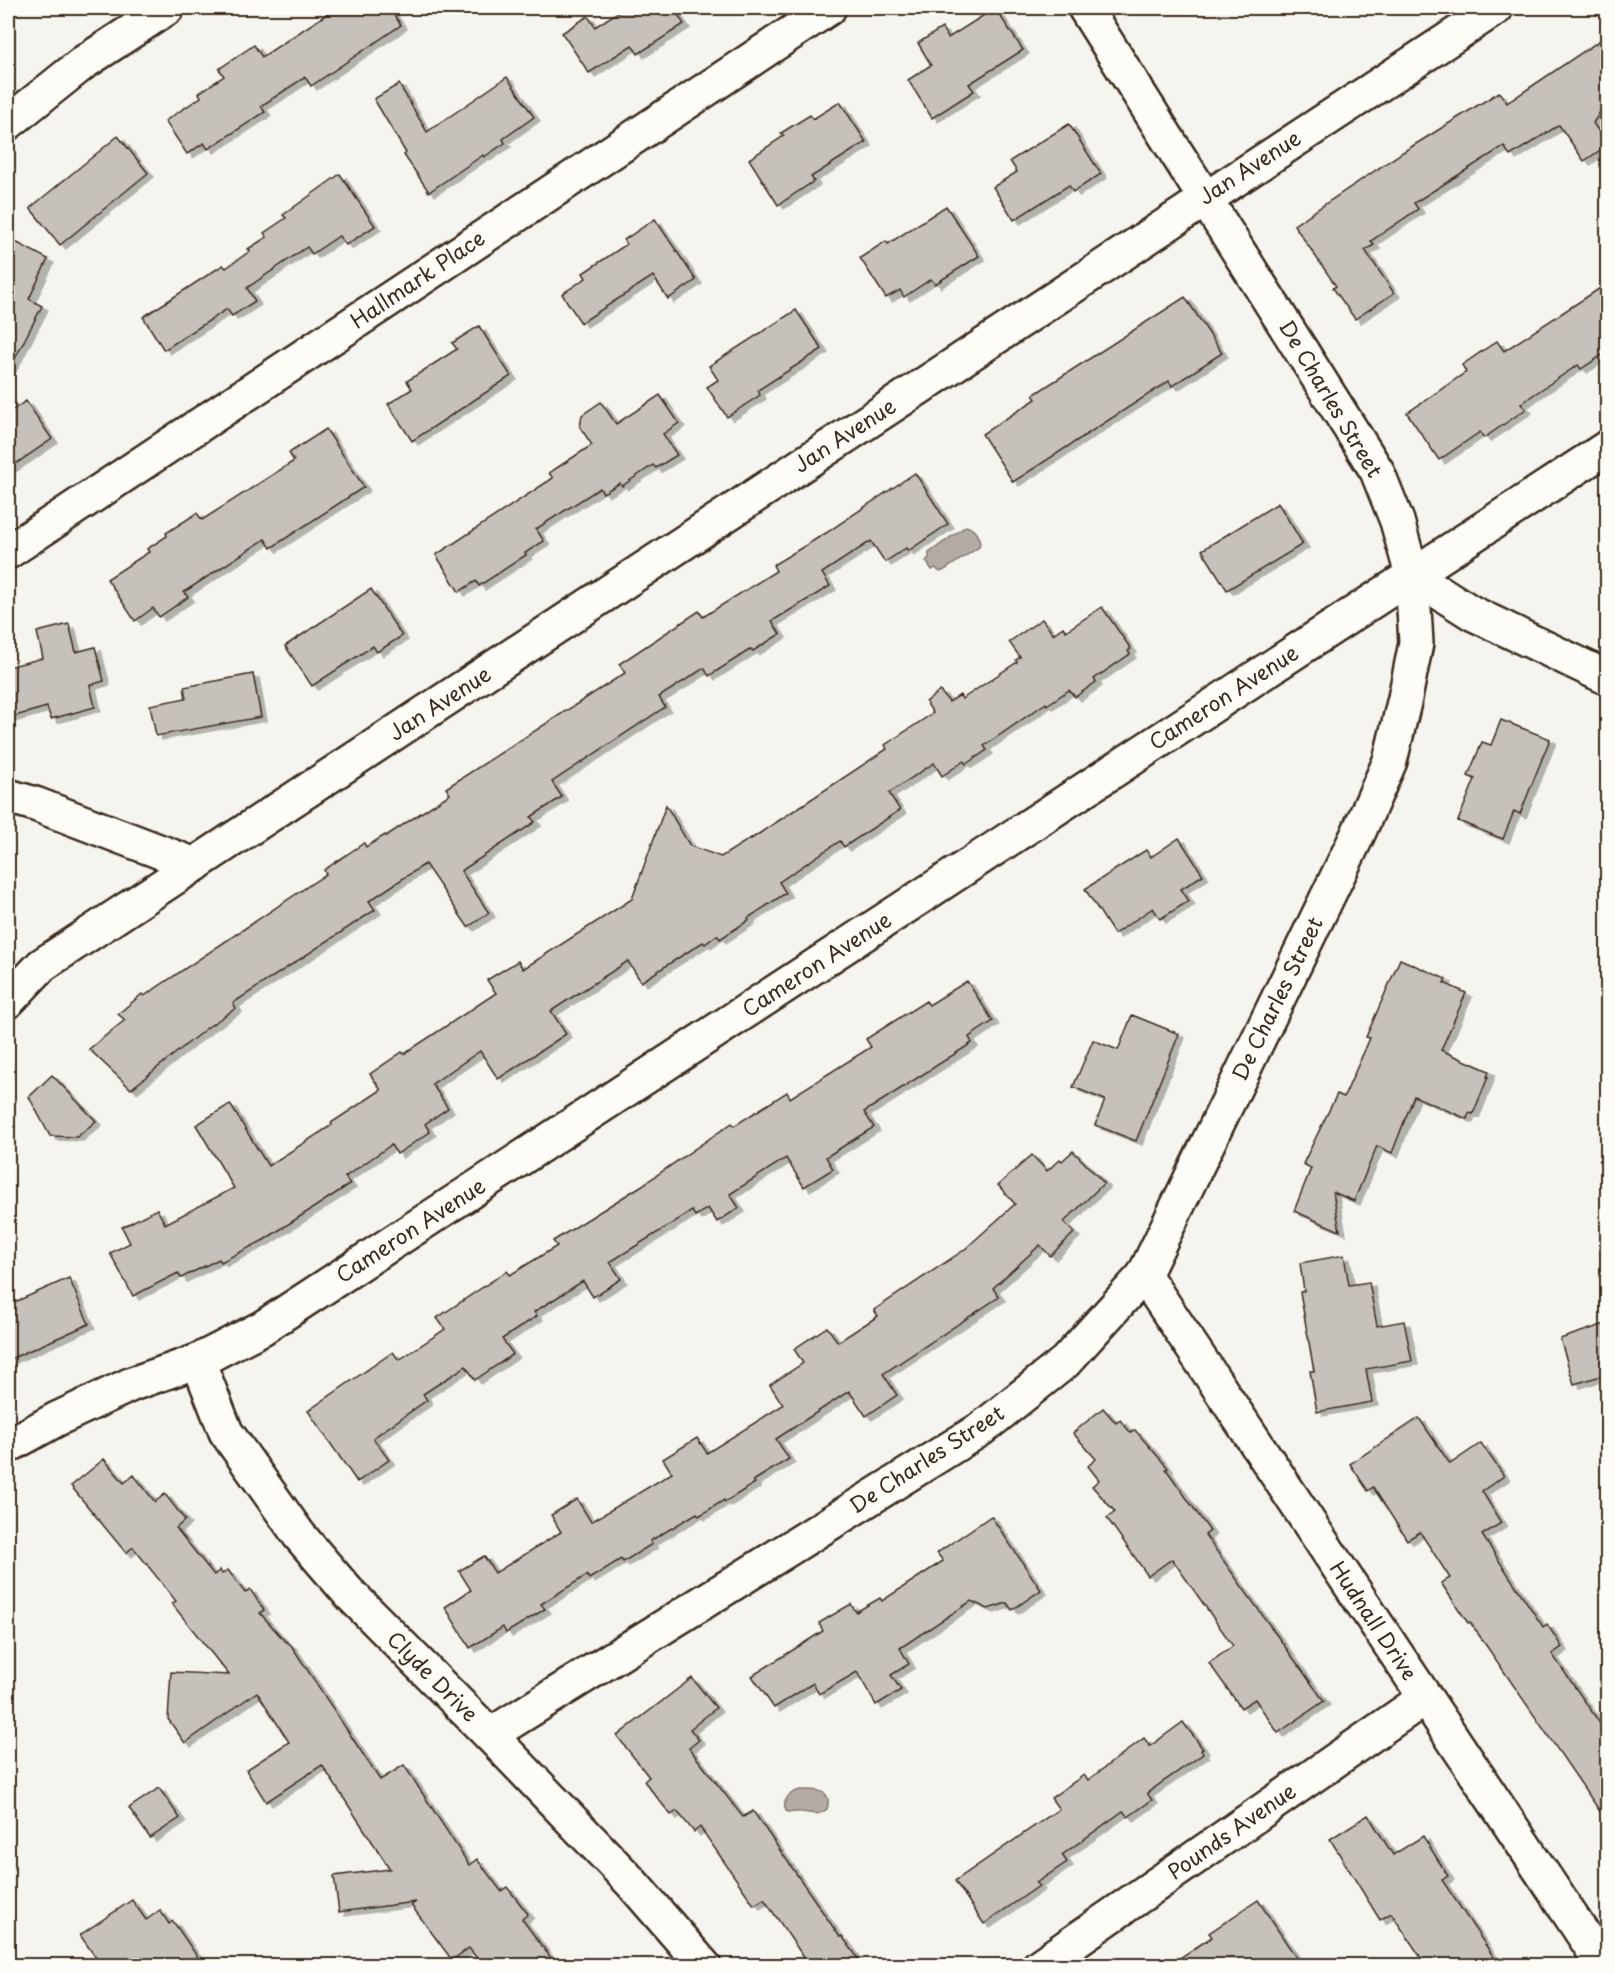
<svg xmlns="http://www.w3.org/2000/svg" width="1615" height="1973" font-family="'Playpen Sans',sans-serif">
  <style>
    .water { fill: #b4aca4; stroke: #84786e; stroke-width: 1.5 }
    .building { fill: #c7c1bb; stroke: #3b2a1e; stroke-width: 1.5; filter: url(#shadow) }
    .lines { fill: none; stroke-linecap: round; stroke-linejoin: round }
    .minor-casing { stroke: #3b2a1e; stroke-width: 38 }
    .tertiary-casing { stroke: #3b2a1e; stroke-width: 38 }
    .minor { stroke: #fdfcf7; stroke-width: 33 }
    .tertiary { stroke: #fdfcf7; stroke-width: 33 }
    .labels { text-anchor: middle; stroke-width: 5; stroke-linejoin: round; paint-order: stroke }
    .street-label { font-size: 21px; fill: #3b2a1e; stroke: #fdfcf7 }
  </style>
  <defs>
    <filter id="shadow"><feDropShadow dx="6" dy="4" stdDeviation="0" flood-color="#0004"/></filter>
  </defs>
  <rect width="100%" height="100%" fill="#f5f4ee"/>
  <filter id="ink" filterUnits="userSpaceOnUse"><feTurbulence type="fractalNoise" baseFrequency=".0167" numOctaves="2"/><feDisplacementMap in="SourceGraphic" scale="12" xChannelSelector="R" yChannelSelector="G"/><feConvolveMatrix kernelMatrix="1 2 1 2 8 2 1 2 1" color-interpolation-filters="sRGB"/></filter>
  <g filter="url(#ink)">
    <g class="water">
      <path d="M966,526C974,528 982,539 979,547L943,571L940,572L935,568L932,570L926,561L929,558V553Z"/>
      <path d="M800,1790C815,1790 833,1788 827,1809C817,1817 812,1813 801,1812C795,1811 793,1814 786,1811C781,1799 790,1793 800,1790Z"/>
    </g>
    <g class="building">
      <path d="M336,8H389L401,25L311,86L305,77L261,106L265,112L208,149L204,143L187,154L165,121L201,97L199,93L224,76L219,69L254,45L262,57Z"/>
      <path d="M624,8H673L684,24L638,54L632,45L589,73L562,33L588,16L595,27Z"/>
      <path d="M995,8L1023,50L969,84L974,91L932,118L908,80L931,65L918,43L942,28L948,38Z"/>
      <path d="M1608,35V100L1593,123L1608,145L1584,161L1559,125L1510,156L1504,146L1414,203L1418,209L1371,241L1374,245L1365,250L1394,293L1355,319L1333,288L1336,286L1294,225L1403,152L1499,92L1507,103Z"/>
      <path d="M507,77L534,117L503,139L505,143L484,157L483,155L429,192L404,155L406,153L374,99L399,84L427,132Z"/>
      <path d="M840,102L866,142L811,177L814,181L778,205L749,159L784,136L781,133L810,115L813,119Z"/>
      <path d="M1069,124L1101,174L1073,192L1069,185L1014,220L993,187L1017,172L1010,161Z"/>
      <path d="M118,136L148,173L60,245L30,208Z"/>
      <path d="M340,174L375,226L346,245L339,236L312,254L307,247L247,288L255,301L232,316L227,309L164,350L143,317L223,265L226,268L250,251L248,249L267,237L264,233L286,218L283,215Z"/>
      <path d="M946,206L979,256L935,284L931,279L904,297L900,290L886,298L860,258L886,241L888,244Z"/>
      <path d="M655,219L696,280L668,299L653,276L581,323L562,294L586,278L583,273L627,244L624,240Z"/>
      <path d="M8,238L48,259L29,299L42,306L8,372Z"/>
      <path d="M1608,283V351L1581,369L1578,365L1533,395L1521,404L1526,409L1484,438L1480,432L1439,460L1407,413L1466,372L1462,365L1497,341L1504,351Z"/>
      <path d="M1185,297L1222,353L1172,386L1169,381L1013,482L982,434L1036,399L1033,395Z"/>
      <path d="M796,310L822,349L758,390L760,395L727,417L707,387L718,380L709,366Z"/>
      <path d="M479,326L511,376L412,441L388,404L412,389L407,381L457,349L452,343Z"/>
      <path d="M660,395L679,423L663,434L677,455L656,468L653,465L622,486L620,483L603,493L600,488L536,529L544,541L525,553L526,555L479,586L476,581L459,592L436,555L553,478L549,473L592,445L580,427L582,415L601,402L616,424Z"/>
      <path d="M26,401L52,439L8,469V413Z"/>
      <path d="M326,429L364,487L271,548L265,539L184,592L188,597L159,617L153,608L135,621L107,579L149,552L147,549L167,536L166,533L197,513L202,520L294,461L289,453Z"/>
      <path d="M915,473L948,524L908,551L906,548L885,562L871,541L822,573L830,586L772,621L780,634L753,651L751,649L709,676L704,668L659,697L665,707L552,782L562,797L531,817L535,822L461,871L489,913L468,927L425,864L369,901L375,910L233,1003L236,1008L208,1027L131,1089L89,1049L125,1020L118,1014L142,994L144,996L326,874L324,870L364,843L366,847L385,835L386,836L450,794L446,788L625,673L619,664L699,611L703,617L776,571L773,565L826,533Z"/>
      <path d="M1278,503L1303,544L1227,590L1202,550Z"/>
      <path d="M371,589L402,636L377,652L373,646L312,686L285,646Z"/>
      <path d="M1102,607L1131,649L1128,651L1130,654L1094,679L1096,682L1075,697L1069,690L1047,705L1046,703L984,746L987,750L966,764L964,761L942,776L934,763L889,793L900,810L844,847L840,841L779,882L786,893L748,918L749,920L720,939L717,935L705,944L703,942L641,982L628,961L551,1011L566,1034L498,1079L480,1051L432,1084L448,1108L425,1124L430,1132L397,1154L391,1145L345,1177L350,1184L264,1240L221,1262L219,1259L181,1278L178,1273L133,1296L110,1253L130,1243L122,1227L157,1209L165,1224L234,1188L196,1125L230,1104L268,1166L332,1125L331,1123L381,1090L370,1074L402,1052L404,1054L496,993L487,980L518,961L523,969L632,899L666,805L690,846L721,857L751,838V839L887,749L885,745L933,713L926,702L940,691L949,702L960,695L962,699L1017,662L1016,660L1020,657L1009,642L1042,619L1053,634L1063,627L1066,631Z"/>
      <path d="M69,624L76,652L95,647L104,681L90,685L95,707L51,719L47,707L8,718V667L43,658L37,632Z"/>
      <path d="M253,674L261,717L156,736L150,705L186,698L184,687Z"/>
      <path d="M1501,720L1550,739L1520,814L1514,811L1503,839L1458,821L1475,779L1468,776L1482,742L1491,745Z"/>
      <path d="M1179,838L1203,875L1181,889L1189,901L1160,919L1153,908L1114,934L1085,889L1146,850L1151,857Z"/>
      <path d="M1400,959L1446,979L1444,983L1466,993L1441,1050L1489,1071L1487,1077H1488L1473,1114L1469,1113L1467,1119L1414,1096L1392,1153L1377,1146L1354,1201L1333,1192L1340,1231L1294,1211L1311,1168L1303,1164L1337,1094L1344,1097L1370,1038L1366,1037Z"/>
      <path d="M967,981L993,1021L969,1037L972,1043L864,1112L874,1127L826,1157L833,1169L804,1187L786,1158L730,1194L739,1208L717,1222L708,1208L695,1216L692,1211L610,1262L621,1279L593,1297L583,1281L534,1312L537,1316L502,1339L513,1354L475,1380L466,1366L423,1394L427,1400L373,1438L389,1460L357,1482L308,1411L393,1352L399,1360L445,1329L437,1318L507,1271L510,1275L557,1246L553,1241L641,1186L732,1123L734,1126L787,1092L790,1098L871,1047L866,1039L926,1001L929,1005Z"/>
      <path d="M1132,1015L1179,1034L1136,1141L1095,1125L1105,1100L1073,1087L1093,1040L1118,1050Z"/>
      <path d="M52,1075L96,1121L77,1137L50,1136L29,1097Z"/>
      <path d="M1073,1151L1104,1183L1064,1222L1074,1233L1050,1256L1040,1245L993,1288L999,1297L883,1374L897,1395L866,1416L849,1391L776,1439L789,1459L753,1481L755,1483L725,1502L724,1500L699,1516L697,1513L650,1541L652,1544L623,1562L621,1559L589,1579L587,1575L541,1604L545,1609L506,1633L503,1627L470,1648L445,1607L471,1590L459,1571L484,1556L495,1573L561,1532L551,1515L577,1499L591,1522L672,1473L663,1459L697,1438L707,1453L783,1405L770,1385L803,1363L794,1349L827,1327L838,1342L878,1316L874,1310L964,1250L1015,1204L998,1185L1032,1155L1047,1171L1060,1159L1062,1161Z"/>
      <path d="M1344,1255L1349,1285L1369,1282L1377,1326L1404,1321L1412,1361L1366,1369L1372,1402L1317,1412L1310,1371H1314L1300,1292L1304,1291L1300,1263Z"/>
      <path d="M69,1278L89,1324L8,1360V1305Z"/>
      <path d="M1608,1323V1374L1574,1384L1560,1339Z"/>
      <path d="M1103,1408L1116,1423L1120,1420L1131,1433L1135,1430L1168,1468L1166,1469L1210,1531L1205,1535L1324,1701L1278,1733L1255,1699L1241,1708L1209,1663L1233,1646L1172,1559L1148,1576L1107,1518L1115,1512L1092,1486L1099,1480L1088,1466L1096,1459L1073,1433Z"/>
      <path d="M1419,1418L1450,1464L1481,1443L1504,1476L1482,1491L1501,1523L1482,1535L1543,1627L1547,1624L1562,1647L1552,1654L1608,1735V1823L1470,1622L1468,1623L1441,1583L1450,1578L1420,1532L1407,1540L1373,1487L1368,1491L1350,1464Z"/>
      <path d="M104,1459L124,1483L134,1475L155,1502L165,1494L185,1520L176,1528L214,1575L220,1570L222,1574L228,1570L245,1593L250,1589L264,1610L260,1613L284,1640L291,1645L380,1780L404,1765L469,1865L477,1859L501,1891L507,1887L528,1914L522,1919L556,1965H482L469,1948L452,1960L411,1905L416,1902L339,1912L334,1876L390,1869L322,1765L266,1802L246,1770L289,1742L257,1692L185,1743L168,1719L171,1672L229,1675L172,1604L176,1601L133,1547L126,1553L71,1486Z"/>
      <path d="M991,1516L1041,1590L1012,1610L1007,1603L988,1609L971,1601L900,1648L909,1664L891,1675L901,1690L876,1705L857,1672L819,1694L813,1683L774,1708L752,1676L823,1631L819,1623L851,1604L856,1612L880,1598L882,1601L943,1561L937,1553Z"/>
      <path d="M692,1678L716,1708L690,1729L699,1740L689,1748L743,1817L753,1811L840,1937L842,1936L863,1965H809L764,1899L754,1905L700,1827L694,1832L677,1811L671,1815L644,1781L649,1777L617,1736Z"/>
      <path d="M1183,1722L1203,1749L1201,1750L1203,1754L1147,1793L1152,1800L1128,1817L1123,1811L1062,1855L1067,1862L1036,1883L1039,1886L984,1924L955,1881L1059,1809L1051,1798L1084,1775L1088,1780L1144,1738L1150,1746Z"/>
      <path d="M159,1788L180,1818L150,1838L129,1808Z"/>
      <path d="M1368,1815L1393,1855L1423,1836L1448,1876L1442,1880L1499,1965H1426L1391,1913L1380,1920L1330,1839Z"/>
      <path d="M132,1900L146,1920L160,1910L169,1924L173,1921L203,1965H101L80,1935Z"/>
      <path d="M1258,1900L1301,1965H1169L1212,1937L1209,1933Z"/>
    </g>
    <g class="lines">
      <defs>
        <g id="minor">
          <path d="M8,123L83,63L167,8"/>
          <path d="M8,552L829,8"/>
          <path d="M8,796L35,804L195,865"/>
          <path d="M8,1001L42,965L1496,8"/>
          <path d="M1144,1275L1604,1966"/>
          <path d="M198,1361L226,1432L299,1535L348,1592L490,1735L631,1882L704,1966"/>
          <path d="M8,1446L57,1419L132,1384L198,1361L262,1328L1608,447"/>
          <path d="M490,1735L981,1429L1065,1362L1144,1275L1357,836L1390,761L1405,698L1416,643L1412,575"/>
          <path d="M1039,1966L1425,1698"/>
        </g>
        <path id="tertiary" d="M1085,8L1377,471L1397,521L1412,575L1472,613L1608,678"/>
      </defs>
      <use href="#minor" class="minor-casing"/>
      <use href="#tertiary" class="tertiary-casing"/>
      <use href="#minor" class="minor"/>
      <use href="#tertiary" class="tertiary"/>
    </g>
  </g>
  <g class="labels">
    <g class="street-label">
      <text transform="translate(1250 168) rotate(-33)" y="7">Jan Avenue</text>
      <text transform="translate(418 280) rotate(-34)" y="7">Hallmark Place</text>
      <text transform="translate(1330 399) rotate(59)" y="7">De Charles Street</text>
      <text transform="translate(845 436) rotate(-33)" y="7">Jan Avenue</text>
      <text transform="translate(1224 698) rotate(-33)" y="7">Cameron Avenue</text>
      <text transform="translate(440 704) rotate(-33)" y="7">Jan Avenue</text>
      <text transform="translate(817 965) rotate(-33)" y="7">Cameron Avenue</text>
      <text transform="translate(1278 999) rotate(-64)" y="7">De Charles Street</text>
      <text transform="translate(411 1231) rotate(-33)" y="7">Cameron Avenue</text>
      <text transform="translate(927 1460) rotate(-33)" y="7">De Charles Street</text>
      <text transform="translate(1373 1621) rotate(56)" y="7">Hudnall Drive</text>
      <text transform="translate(432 1677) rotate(45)" y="7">Clyde Drive</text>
      <text transform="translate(1232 1832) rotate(-35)" y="7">Pounds Avenue</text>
    </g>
  </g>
  <rect width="1615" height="1973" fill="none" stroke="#fdfcf7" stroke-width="30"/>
  <rect x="15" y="15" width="1585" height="1943" fill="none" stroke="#3b2a1e" stroke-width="2" filter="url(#ink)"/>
</svg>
